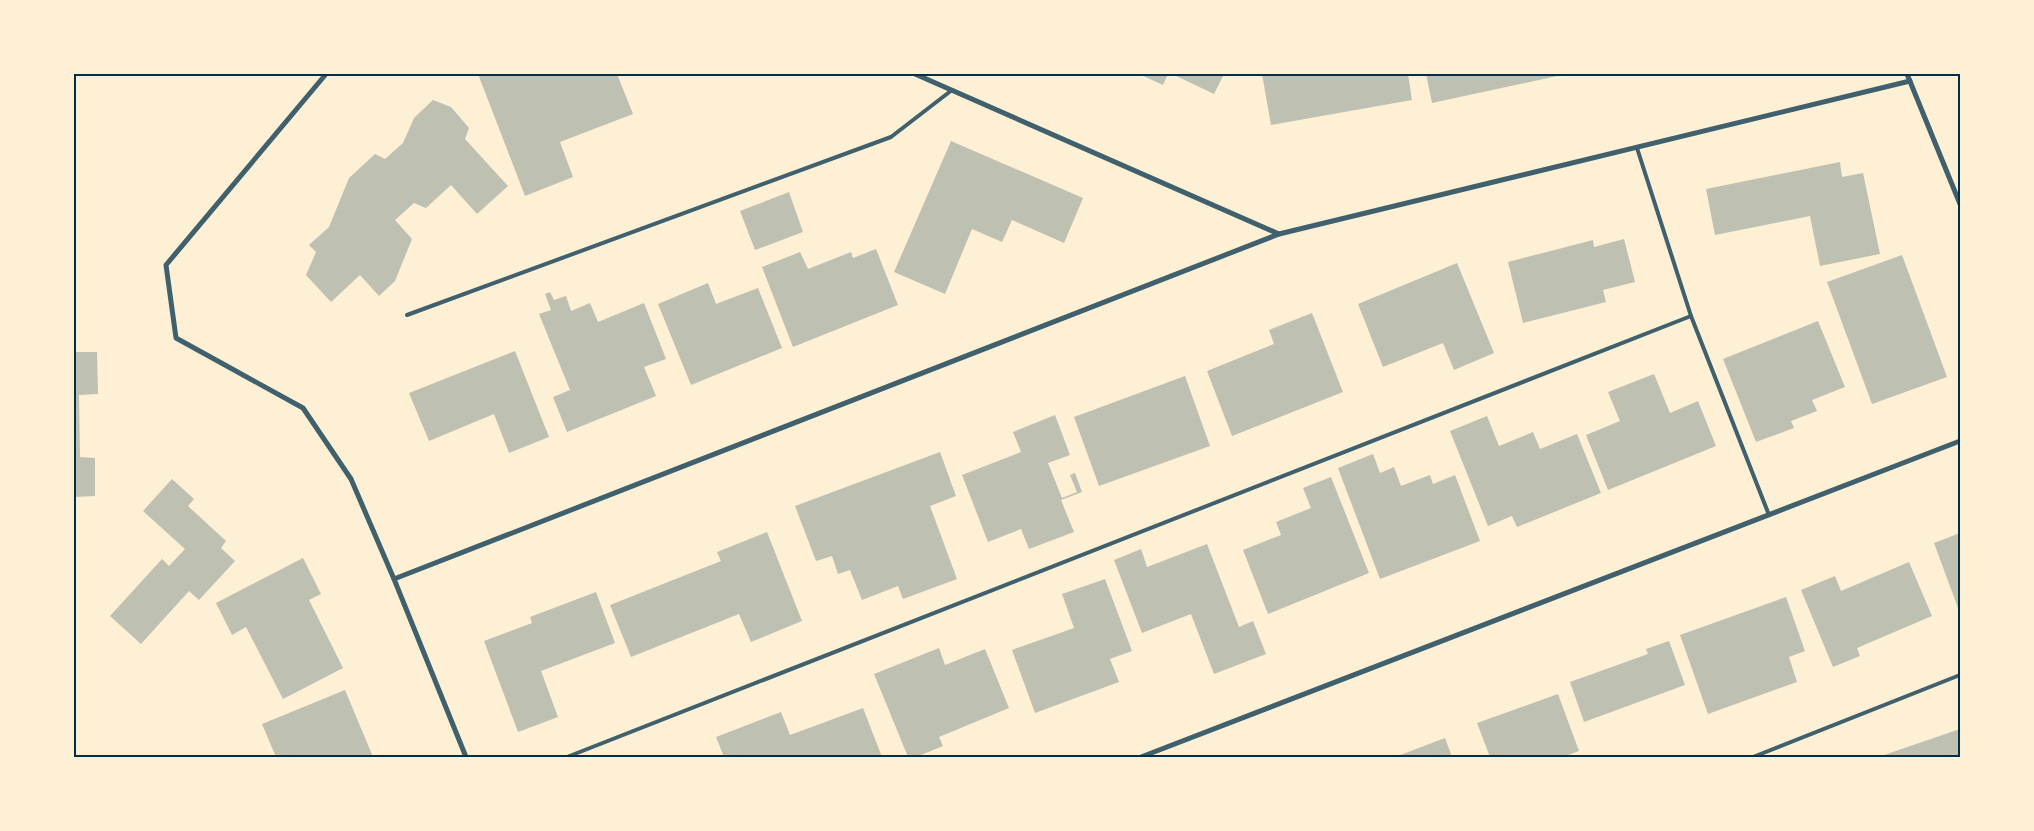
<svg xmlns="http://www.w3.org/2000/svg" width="2034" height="831" font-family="'Varela Round',sans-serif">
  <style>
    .building { fill: #bec0b2 }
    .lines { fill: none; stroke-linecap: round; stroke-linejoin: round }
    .service { stroke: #3f606c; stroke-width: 4 }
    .minor { stroke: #3f606c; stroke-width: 5 }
    .neatline { fill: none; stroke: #003049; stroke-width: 2 }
  </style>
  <rect width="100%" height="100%" fill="#fdf0d5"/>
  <g class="building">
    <path d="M478,74H617L633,114L560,142L573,177L525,196Z"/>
    <path d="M1139,74H1168L1163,85Z"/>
    <path d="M1172,74H1224L1214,94Z"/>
    <path d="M1262,74H1408L1412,100L1271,125Z"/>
    <path d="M1426,74H1562V75L1432,103Z"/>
    <path d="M433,100L451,107L469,128L465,139L508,186L477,214L451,185L426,208L414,203L395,220L412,239L395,281L379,296L360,275L331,302L306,275L316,252L309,245L329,227L349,178L375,154L385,159L403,143L414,118Z"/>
    <path d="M951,141L1083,198L1064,243L1012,220L1002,242L972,229L945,294L894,272Z"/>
    <path d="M1840,162L1842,177L1863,173L1880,254L1820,266L1810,216L1715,235L1706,189Z"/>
    <path d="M789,192L803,232L755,250L740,211Z"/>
    <path d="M1624,239L1635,282L1603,290L1606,302L1523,323L1508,262L1593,240L1594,247Z"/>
    <path d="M876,249L898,305L793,347L762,267L800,252L808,269L851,252L853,258Z"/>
    <path d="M1902,255L1947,377L1872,404L1827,282Z"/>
    <path d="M1457,263L1494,353L1454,370L1443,343L1383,367L1358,304Z"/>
    <path d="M708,283L716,304L758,288L782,348L691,385L658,304Z"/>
    <path d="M550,292L554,300L566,296L571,311L590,303L598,322L644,303L666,359L644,367L656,396L567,432L553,397L570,390L539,314L551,310L545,294Z"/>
    <path d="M1312,313L1343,392L1232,436L1207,371L1274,344L1269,330Z"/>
    <path d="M1818,321L1845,387L1812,400L1817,411L1791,421L1794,428L1756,442L1723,359Z"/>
    <path d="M515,351L549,437L509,453L494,414L429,441L409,393Z"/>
    <path d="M74,352H97L98,394L79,395L80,457L95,458V496L74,497Z"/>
    <path d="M1654,374L1670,413L1698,401L1716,446L1608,490L1586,435L1620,421L1608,392Z"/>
    <path d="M1185,376L1210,446L1099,486L1074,417Z"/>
    <path d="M1055,415L1070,455L1048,463L1062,498L1077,492L1070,475L1075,473L1082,492L1061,500L1074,532L1029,549L1021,529L988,542L962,475L1021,452L1013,432Z"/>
    <path d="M1487,416L1499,446L1533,432L1540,449L1577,434L1601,493L1517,527L1512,516L1488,526L1450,431Z"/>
    <path d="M940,452L956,496L930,506L957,579L903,599L898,586L862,600L850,570L838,574L832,556L816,561L795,506Z"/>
    <path d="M1373,454L1380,473L1394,467L1401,486L1430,475L1433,484L1455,475L1480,541L1380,579L1338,468Z"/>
    <path d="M1331,477L1369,573L1268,614L1243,550L1281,535L1276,522L1311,508L1303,488Z"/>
    <path d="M172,479L194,499L188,506L226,541L221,548L235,561L199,600L189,591L141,644L110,616L162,559L169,566L185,549L143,511Z"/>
    <path d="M767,532L802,621L751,642L739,614L631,657L610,605L721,561L717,552Z"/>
    <path d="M1960,533V608H1958L1934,543Z"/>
    <path d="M1207,544L1239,627L1253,621L1266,654L1214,674L1191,614L1142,633L1114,560L1141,549L1147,567Z"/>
    <path d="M303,558L321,594L309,600L343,668L283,699L246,627L232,635L216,603Z"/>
    <path d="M1909,562L1932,616L1857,648L1860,656L1833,667L1801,590L1835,576L1841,591Z"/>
    <path d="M1105,579L1132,651L1110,659L1119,682L1035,713L1012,650L1074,628L1062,594Z"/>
    <path d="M596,592L615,643L541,671L558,717L518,732L484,641L532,623L530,617Z"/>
    <path d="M1786,597L1805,651L1789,657L1797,682L1708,714L1680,635Z"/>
    <path d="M1669,641L1685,685L1584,722L1570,682L1648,654L1646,649Z"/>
    <path d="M939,648L945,665L985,649L1009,708L939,737L943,746L916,757H908L874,674Z"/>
    <path d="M345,690L373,757H276L262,724Z"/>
    <path d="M1558,694L1579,751L1563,757H1490L1477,723Z"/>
    <path d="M863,708L882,757H724L716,737L781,712L790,735Z"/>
    <path d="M1960,729V757H1885L1884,755Z"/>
    <path d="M1445,738L1452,757H1395Z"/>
  </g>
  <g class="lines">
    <g class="service">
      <path d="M1637,148L1691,316L1769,515"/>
      <path d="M407,315L891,137L952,90"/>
      <path d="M567,757L1691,316"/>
      <path d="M1753,757L1960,675"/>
    </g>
    <g class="minor">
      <path d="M326,74L166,265L176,338L303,408L351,479L394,579L466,757"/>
      <path d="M915,74L1279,234"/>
      <path d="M1907,74L1960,204"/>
      <path d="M394,579L1279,234L1910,81"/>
      <path d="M1141,757L1960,441"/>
    </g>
  </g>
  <rect width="2034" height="831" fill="none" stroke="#fdf0d5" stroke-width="150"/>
  <rect x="75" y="75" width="1884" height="681" class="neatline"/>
</svg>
